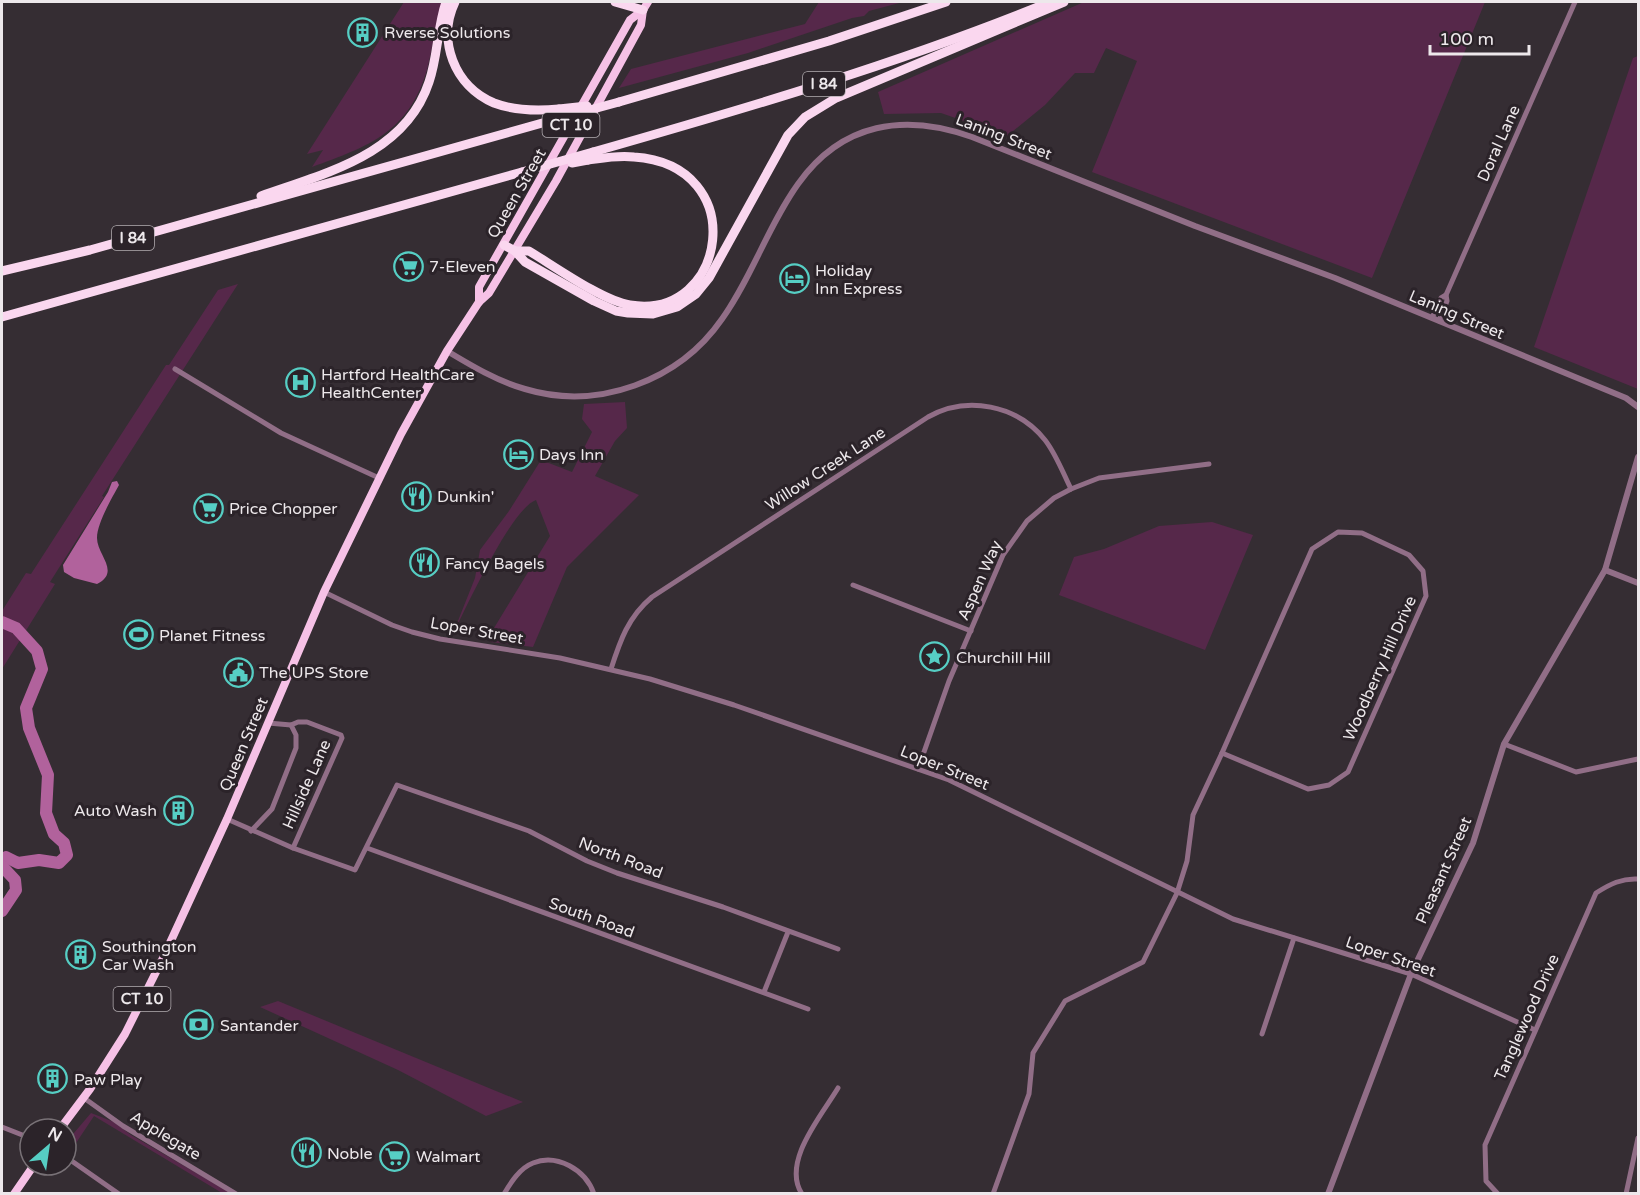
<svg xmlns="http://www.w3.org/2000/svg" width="1640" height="1195" font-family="'Varela Round',sans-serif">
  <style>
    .green { fill: #56284a }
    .water { fill: #b1629c }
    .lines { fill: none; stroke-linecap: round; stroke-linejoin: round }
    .river { stroke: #b1629c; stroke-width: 12 }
    .minor { stroke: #916e87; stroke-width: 5 }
    .tertiary { stroke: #916e87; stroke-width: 6 }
    .trunk { stroke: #f6c1e6; stroke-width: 8 }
    .motorway { stroke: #fad7ef; stroke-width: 9 }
    .motorway-bridge { stroke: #fad7ef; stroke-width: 9 }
    .labels { text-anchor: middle; stroke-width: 6; stroke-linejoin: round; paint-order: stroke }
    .shield { fill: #2b2329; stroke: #b3adb1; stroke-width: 1.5 }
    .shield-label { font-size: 15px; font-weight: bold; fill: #ede8eb }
    .poi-label { font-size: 16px; fill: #ede8eb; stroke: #2b2329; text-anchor: start }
    .street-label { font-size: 16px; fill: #ede8eb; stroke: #2b2329 }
  </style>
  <rect width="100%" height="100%" fill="#352d33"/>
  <g class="green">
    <path d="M404,2H444C435,24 433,47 427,70C408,133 369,146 312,167L323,150L307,154Z"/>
    <path d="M819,2H903L869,11L864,16L852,18L748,53L619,88L631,69L805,24Z"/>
    <path d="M1084,2H1485L1372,278L1092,172L1137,61L1106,48L1094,73H1075L1045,105L1007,136L941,113L884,114L878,92Z"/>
    <path d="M1638,56V389L1534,347L1633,58Z"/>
    <path d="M238,284L102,496L104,497L50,582L55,584L2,669V611L26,573L31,574L166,365H169L218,290Z"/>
    <path d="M625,402L627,428L615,441L595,476L639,495L567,567L533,647L490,642L494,628L550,536L536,500C511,509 466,608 452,636L475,578L480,550L509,511L541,460L572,472L592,432L582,419L584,404Z"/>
    <path d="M1212,522L1253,535L1205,650L1059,595L1074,557L1104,549L1159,526Z"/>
    <path d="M278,1001L523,1102L486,1116L398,1070L260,1007Z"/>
    <path d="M91,1113L114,1122L131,1135L231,1193H222L94,1116L76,1143L68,1140Z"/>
  </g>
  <path class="water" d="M117,481L119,485C112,498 97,523 97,538C97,555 121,572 97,584L74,578L64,572L63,565L108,492L112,482Z"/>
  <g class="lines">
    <g class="river">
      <path d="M2,622L16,628L37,651L42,669L26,708L29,728L48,775L46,813L54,834L64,843L67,855L59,863L39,860L18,863L6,857L2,863"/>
      <path d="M2,866L15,880L16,890L2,911"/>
    </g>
    <g class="minor">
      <path d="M1432,318L1441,298L1446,295L1575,2"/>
      <path d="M1439,321L1447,301L1446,295"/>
      <path d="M175,369L281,433L379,478"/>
      <path d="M1338,532L1362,533L1409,555L1423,571L1426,596L1348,772L1329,785L1308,789L1222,753L1312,549Z"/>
      <path d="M853,585L971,631"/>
      <path d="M324,592L392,625L412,632L440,639L560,658L650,679L734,705L949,780L1233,919L1411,974L1535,1030"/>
      <path d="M611,669C620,641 628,617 652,597L928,417C967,395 1017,405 1045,440C1056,454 1063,473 1071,489"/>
      <path d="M268,723L291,725L298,722H307L341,735L342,738L293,848"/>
      <path d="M1504,744L1576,772L1638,759"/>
      <path d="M918,769L949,681L1003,555L1027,521L1054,498L1071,489L1099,478L1209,464"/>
      <path d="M227,819L293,848L355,870L397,785L529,831L587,861L617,873L723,907L838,949"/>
      <path d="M251,831L272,809L296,748V735L291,725"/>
      <path d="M367,848L808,1009"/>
      <path d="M764,992L788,932"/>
      <path d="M1262,1034L1294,938"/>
      <path d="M84,1098L123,1126L236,1194"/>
      <path d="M2,1127L30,1138"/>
      <path d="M66,1157L119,1194"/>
      <path d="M504,1194C511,1182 520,1168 533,1163C557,1153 586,1170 594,1194"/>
      <path d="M802,1194C781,1162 822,1115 838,1088"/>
      <path d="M993,1194L1029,1094L1033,1053L1065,1001L1143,962L1177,893L1187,861L1193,815L1222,753"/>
      <path d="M1498,1194L1486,1181L1485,1145L1596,893C1610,884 1622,878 1638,879"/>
      <path d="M1626,1194L1638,1138"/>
    </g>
    <g class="tertiary">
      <path d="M447,351C472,366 497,381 525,389C598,411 679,381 722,319C752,277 768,226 798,184C842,122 905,113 972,137L1195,226L1335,278L1626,398L1638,407"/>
      <path d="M1605,570L1638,583"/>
      <path d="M1328,1194L1411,974L1473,843L1504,744L1605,570L1638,457"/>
    </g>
    <g class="trunk">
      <path d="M479,302V287L630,20L643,10"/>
      <path d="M60,1129L90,1089L125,1034L163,958L227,819L324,592L401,434L447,351L479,302L489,293L556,181L641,25L643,10L648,2"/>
      <path d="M14,1194L34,1165"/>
    </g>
    <g class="motorway">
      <path d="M455,2C437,40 454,86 494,103C515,111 537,111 559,109"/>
      <path d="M615,2L643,10"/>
      <path d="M619,102L829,41L946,2"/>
      <path d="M593,152C747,108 901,63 1050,2"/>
      <path d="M261,196C325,173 405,155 429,82C438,56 437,28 446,2"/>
      <path d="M504,245L515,251L525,262L594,301L616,311L628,313L653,314L677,307L696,294L709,278L788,135L805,117L836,98L1064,2"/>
      <path d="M515,251H529C554,266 603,301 630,305C727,321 752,165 634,157C618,155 603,158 588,160"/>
      <path d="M2,271L90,250L553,120"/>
      <path d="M2,317L522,172"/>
    </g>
    <g class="motorway-bridge">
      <path d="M559,109L587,106"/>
      <path d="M553,120L619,102"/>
      <path d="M572,163L588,160"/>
      <path d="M522,172L593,152"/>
    </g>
  </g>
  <defs>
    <symbol id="building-ring" viewBox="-11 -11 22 22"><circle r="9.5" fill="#2b2329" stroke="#56cec4" stroke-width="1.5"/><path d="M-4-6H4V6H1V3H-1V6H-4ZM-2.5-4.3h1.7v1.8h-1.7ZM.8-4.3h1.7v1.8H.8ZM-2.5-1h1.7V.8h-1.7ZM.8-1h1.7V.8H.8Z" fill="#56cec4"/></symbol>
    <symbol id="supermarket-ring" viewBox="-11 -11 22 22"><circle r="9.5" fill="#2b2329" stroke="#56cec4" stroke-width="1.5"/><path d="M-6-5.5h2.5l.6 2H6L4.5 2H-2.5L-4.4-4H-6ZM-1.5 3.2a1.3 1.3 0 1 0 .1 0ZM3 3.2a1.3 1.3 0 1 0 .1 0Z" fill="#56cec4"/></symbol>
    <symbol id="hotel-ring" viewBox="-11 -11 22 22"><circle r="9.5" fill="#2b2329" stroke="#56cec4" stroke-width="1.5"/><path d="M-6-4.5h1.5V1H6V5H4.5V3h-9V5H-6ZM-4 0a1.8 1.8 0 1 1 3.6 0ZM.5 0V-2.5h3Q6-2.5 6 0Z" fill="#56cec4"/></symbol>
    <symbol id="hospital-ring" viewBox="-11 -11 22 22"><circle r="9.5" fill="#2b2329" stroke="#56cec4" stroke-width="1.5"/><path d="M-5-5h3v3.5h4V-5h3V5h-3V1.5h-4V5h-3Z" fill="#56cec4"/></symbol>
    <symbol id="restaurant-ring" viewBox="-11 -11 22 22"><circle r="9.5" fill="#2b2329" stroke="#56cec4" stroke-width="1.5"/><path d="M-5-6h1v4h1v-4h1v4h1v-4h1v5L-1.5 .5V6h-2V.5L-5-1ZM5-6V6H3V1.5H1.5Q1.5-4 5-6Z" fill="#56cec4"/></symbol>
    <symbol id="stadium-ring" viewBox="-11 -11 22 22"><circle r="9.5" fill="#2b2329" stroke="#56cec4" stroke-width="1.5"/><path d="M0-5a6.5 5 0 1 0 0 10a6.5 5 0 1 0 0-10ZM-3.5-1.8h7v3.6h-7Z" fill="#56cec4"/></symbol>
    <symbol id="sight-ring" viewBox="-11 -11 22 22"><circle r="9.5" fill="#2b2329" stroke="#56cec4" stroke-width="1.5"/><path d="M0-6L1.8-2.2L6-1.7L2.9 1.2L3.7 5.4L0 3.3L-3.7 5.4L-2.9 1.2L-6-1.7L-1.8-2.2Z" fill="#56cec4"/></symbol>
    <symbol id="civic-ring" viewBox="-11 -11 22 22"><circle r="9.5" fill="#2b2329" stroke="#56cec4" stroke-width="1.5"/><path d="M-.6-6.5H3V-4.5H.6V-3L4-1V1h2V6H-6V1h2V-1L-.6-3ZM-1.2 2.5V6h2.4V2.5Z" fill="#56cec4"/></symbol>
    <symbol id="bank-ring" viewBox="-11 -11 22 22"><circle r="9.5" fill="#2b2329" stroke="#56cec4" stroke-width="1.5"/><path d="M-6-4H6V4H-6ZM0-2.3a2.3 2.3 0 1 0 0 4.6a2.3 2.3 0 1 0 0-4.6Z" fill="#56cec4"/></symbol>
  </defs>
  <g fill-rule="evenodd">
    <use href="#building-ring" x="346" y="16" width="33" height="33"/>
    <use href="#supermarket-ring" x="392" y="250" width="33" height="33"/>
    <use href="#hotel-ring" x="778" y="262" width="33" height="33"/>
    <use href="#hospital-ring" x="284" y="366" width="33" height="33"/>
    <use href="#hotel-ring" x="502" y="438" width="33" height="33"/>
    <use href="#restaurant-ring" x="400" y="480" width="33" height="33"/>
    <use href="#supermarket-ring" x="192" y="492" width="33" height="33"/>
    <use href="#restaurant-ring" x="408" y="546" width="33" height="33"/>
    <use href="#stadium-ring" x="122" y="618" width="33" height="33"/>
    <use href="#sight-ring" x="918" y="640" width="33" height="33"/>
    <use href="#civic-ring" x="222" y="656" width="33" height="33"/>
    <use href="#building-ring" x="162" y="794" width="33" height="33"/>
    <use href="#building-ring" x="64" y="938" width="33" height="33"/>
    <use href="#bank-ring" x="182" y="1008" width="33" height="33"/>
    <use href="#building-ring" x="36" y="1062" width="33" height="33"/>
    <use href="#restaurant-ring" x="290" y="1136" width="33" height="33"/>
    <use href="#supermarket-ring" x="378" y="1140" width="33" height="33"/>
  </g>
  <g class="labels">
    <g class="shield">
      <rect x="803" y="72" width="42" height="24" rx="4.5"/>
      <rect x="542.5" y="113" width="57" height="24" rx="4.5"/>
      <rect x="112" y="226" width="42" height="24" rx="4.5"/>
      <rect x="113.5" y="987" width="57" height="24" rx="4.5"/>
    </g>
    <g class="shield-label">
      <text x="824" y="89">I 84</text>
      <text x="571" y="130">CT 10</text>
      <text x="133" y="243">I 84</text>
      <text x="142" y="1004">CT 10</text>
    </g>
    <g class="poi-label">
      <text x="384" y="38">Rverse Solutions</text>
      <text x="429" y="272">7-Eleven</text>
      <text x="815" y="276">Holiday<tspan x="815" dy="18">Inn Express</tspan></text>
      <text x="321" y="380">Hartford HealthCare<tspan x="321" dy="18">HealthCenter</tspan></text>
      <text x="539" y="460">Days Inn</text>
      <text x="437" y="502">Dunkin'</text>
      <text x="229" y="514">Price Chopper</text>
      <text x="445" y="569">Fancy Bagels</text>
      <text x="159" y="641">Planet Fitness</text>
      <text x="956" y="663">Churchill Hill</text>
      <text x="259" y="678">The UPS Store</text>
      <text x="157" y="816" text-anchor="end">Auto Wash</text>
      <text x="102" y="952">Southington<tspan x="102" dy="18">Car Wash</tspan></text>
      <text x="220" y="1031">Santander</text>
      <text x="74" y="1085">Paw Play</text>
      <text x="327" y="1159">Noble</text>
      <text x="416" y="1162">Walmart</text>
    </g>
    <g class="street-label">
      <text transform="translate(1004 136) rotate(21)" y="6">Laning Street</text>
      <text transform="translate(1498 143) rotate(-66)" y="6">Doral Lane</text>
      <text transform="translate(516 193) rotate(-60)" y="6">Queen Street</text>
      <text transform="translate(1457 314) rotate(23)" y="6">Laning Street</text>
      <text transform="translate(825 468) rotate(-33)" y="6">Willow Creek Lane</text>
      <text transform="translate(979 580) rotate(-66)" y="6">Aspen Way</text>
      <text transform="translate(477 630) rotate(10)" y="6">Loper Street</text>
      <text transform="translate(1379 668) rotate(-66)" y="6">Woodberry Hill Drive</text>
      <text transform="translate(243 744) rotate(-67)" y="6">Queen Street</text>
      <text transform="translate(945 767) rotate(22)" y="6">Loper Street</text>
      <text transform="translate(306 784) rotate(-66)" y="6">Hillside Lane</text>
      <text transform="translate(621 857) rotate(21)" y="6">North Road</text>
      <text transform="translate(1443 870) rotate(-66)" y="6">Pleasant Street</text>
      <text transform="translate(592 917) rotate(20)" y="6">South Road</text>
      <text transform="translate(1391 956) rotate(19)" y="6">Loper Street</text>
      <text transform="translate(1526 1017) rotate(-66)" y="6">Tanglewood Drive</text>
      <text transform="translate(166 1135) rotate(31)" y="6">Applegate</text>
    </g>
  </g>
  <rect width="1640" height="1195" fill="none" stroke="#ede8eb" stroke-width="6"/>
  <g transform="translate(48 1147) rotate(29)"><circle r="28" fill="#2b2329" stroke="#797277" stroke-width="1.5"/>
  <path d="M0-4.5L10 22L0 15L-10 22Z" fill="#56cec4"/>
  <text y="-9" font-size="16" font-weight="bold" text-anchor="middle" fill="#ede8eb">N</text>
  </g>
  <path d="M1430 45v9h99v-9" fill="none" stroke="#ede8eb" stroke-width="3"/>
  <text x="1439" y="45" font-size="18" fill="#ede8eb" stroke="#2b2329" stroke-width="4.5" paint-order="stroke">100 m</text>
</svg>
